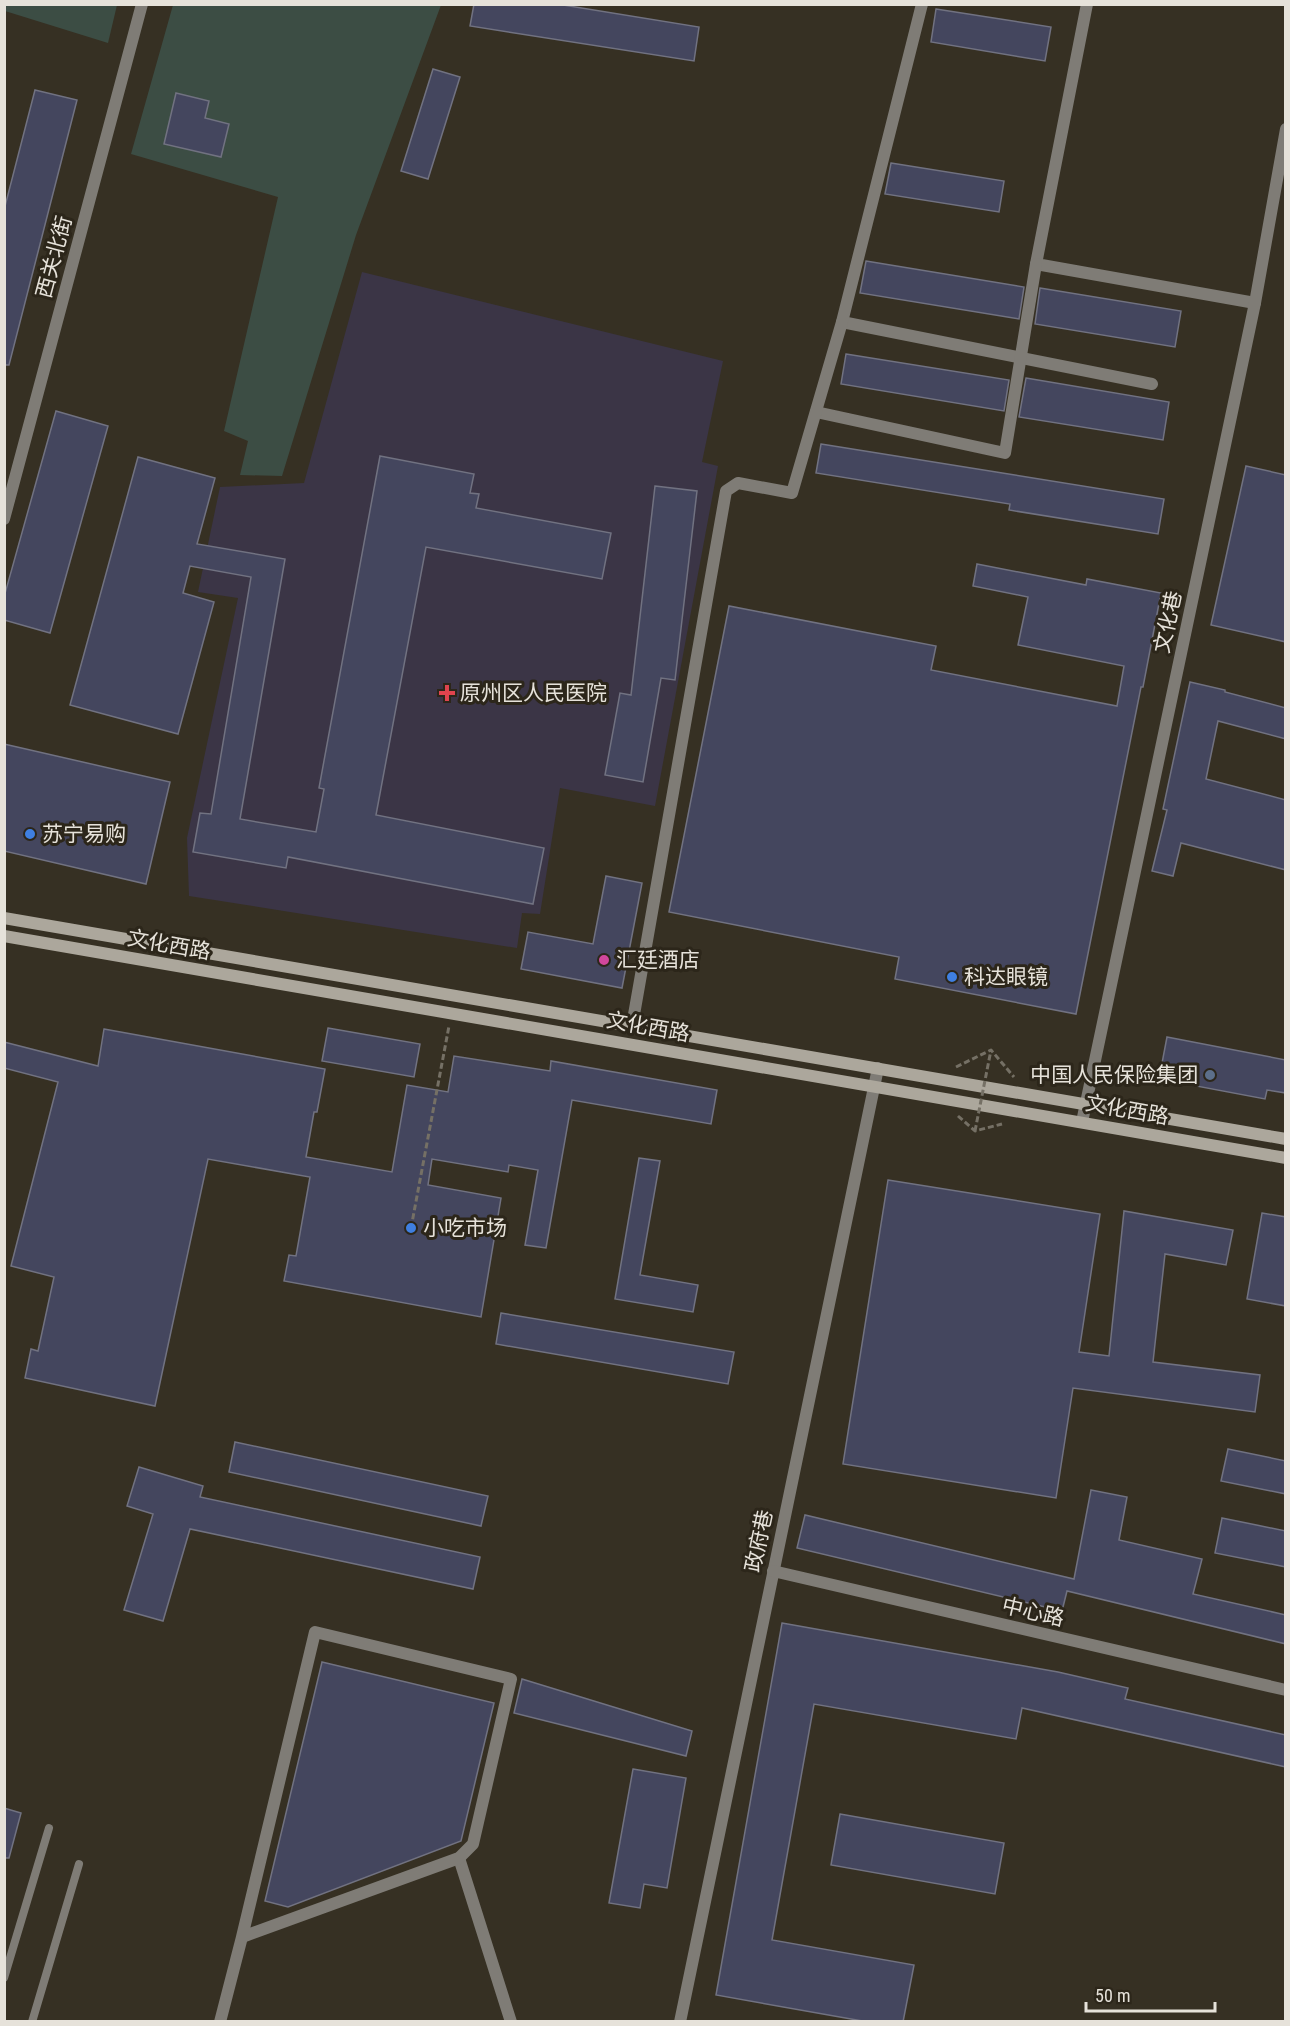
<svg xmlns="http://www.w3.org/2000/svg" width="1290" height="2026" font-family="'Roboto Condensed','Noto Sans SC',sans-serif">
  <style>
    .medical { fill: #3b3546 }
    .green { fill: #3c4d44 }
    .building { fill: #44465e; stroke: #717281; stroke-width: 1.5 }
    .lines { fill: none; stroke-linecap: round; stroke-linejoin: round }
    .path { stroke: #757065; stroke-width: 3; stroke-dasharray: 6 3; stroke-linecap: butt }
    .service { stroke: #7f7c76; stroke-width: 8 }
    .minor { stroke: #7f7c76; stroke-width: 12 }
    .tertiary { stroke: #7f7c76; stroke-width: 12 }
    .secondary { stroke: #aca79c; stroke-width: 12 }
    .path-bridge { stroke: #757065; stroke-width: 3; stroke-dasharray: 6 3; stroke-linecap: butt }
    .health-dot { fill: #e0444e; stroke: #2c261a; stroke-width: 2 }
    .shop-dot { fill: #3f7fe0; stroke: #2c261a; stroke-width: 2 }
    .hotel-dot { fill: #d1479c; stroke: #2c261a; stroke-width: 2 }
    .service-dot { fill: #5c6f8a; stroke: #2c261a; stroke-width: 2 }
    .labels { text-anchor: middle; stroke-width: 6; stroke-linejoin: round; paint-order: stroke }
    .street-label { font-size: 21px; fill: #e6e2da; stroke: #2c261a }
    .poi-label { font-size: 21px; fill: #e6e2da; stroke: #2c261a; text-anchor: start }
  </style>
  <rect width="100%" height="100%" fill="#363023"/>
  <path class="medical" d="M362,272L723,361L702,462L718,466L655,806L560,788L540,914L522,913L517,948L189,896L187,838L238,598L198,592L220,487L304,483Z"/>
  <g class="green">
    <path d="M4,5L5,4L117,5L108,43L5,11Z"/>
    <path d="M173,5H441L356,235L282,476L240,475L248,441L224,431L278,197L131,154Z"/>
  </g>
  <g class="building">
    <path d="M474,4H557L699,27L694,61L470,26Z"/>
    <path d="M936,9L1051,27L1045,61L931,42Z"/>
    <path d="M433,69L460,77L428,179L401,171Z"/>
    <path d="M35,90L77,100L9,365H4V210Z"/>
    <path d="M176,93L209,101L205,118L229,124L221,157L164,144Z"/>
    <path d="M891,163L1004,181L999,212L885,194Z"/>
    <path d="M866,261L1024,287L1019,319L860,293Z"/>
    <path d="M1040,288L1181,311L1175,347L1035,324Z"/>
    <path d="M846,354L1009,380L1004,411L841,384Z"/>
    <path d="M1026,378L1169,402L1163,440L1019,417Z"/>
    <path d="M56,411L108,426L50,633L4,620V597Z"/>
    <path d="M821,444L1164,499L1158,534L1009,510L1010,504L816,473Z"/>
    <path d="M380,456L474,474L470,493L479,494L476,508L611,533L602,579L426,547L376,815L544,848L533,904L288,857L286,868L193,852L200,813L211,814L251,577L190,566L183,593L214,602L178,734L70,705L138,457L215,478L197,544L285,559L240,819L316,832L324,789L319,788Z"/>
    <path d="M1246,466L1286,475V642L1211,625Z"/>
    <path d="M655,486L697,491L675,680L661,678L643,782L605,775L620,693L631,695Z"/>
    <path d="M977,564L1086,585L1087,579L1161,593L1143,687H1141L1076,1014L895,979L899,957L669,912L729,606L936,646L931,670L1117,706L1124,666L1018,645L1028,597L973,586Z"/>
    <path d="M1190,682L1225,690V692L1286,708V739L1218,721L1206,779L1286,800V870L1181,843L1173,876L1152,871L1167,810L1163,809Z"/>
    <path d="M4,744L170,782L146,884L4,851Z"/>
    <path d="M606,876L642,883L622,988L521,969L528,932L593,944Z"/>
    <path d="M328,1028L420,1044L414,1077L322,1061Z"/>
    <path d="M104,1029L325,1069L317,1112H314L306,1157L392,1172L407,1085L448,1092L454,1056L550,1071L551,1061L717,1090L711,1124L572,1100L546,1248L525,1245L538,1170L509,1165L508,1172L432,1159L428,1185L501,1198L481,1317L284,1281L289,1255L296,1256L310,1177L208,1159L155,1406L25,1378L31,1349L38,1351L54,1277L11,1266L58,1082L4,1068V1042L98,1066Z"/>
    <path d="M1167,1037L1286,1060V1093L1267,1090L1265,1099L1159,1079Z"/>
    <path d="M639,1158L660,1161L640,1275L698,1285L693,1312L615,1299Z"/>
    <path d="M888,1180L1100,1214L1079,1352L1109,1356L1124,1211L1233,1230L1226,1265L1165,1254L1153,1362L1260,1375L1255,1412L1073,1388L1056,1498L843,1464Z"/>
    <path d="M1262,1213L1286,1217V1306L1247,1299Z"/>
    <path d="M501,1313L734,1352L728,1384L496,1344Z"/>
    <path d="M235,1442L488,1496L481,1526L229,1472Z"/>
    <path d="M1228,1449L1286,1461V1494L1221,1481Z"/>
    <path d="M139,1467L203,1486L200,1497L480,1557L473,1589L190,1529L163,1621L124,1610L153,1514L127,1506Z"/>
    <path d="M1091,1490L1127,1497L1119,1540L1202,1559L1193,1594L1286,1615V1644L1067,1591L1062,1611L797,1548L805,1515L1074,1579Z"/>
    <path d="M1222,1518L1286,1531V1567L1215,1553Z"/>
    <path d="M782,1623L1058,1672L1128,1688L1125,1699L1286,1735V1767L1022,1708L1016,1739L814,1704L772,1940L914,1965L903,2022H868L716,1995Z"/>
    <path d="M322,1662L494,1703L461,1841L288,1907L265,1901Z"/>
    <path d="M522,1679L692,1731L686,1756L514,1713Z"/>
    <path d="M633,1769L686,1778L667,1888L644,1884L640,1908L609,1903Z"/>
    <path d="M4,1808L21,1813L9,1858H4Z"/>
    <path d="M840,1814L1004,1843L995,1894L831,1865Z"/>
  </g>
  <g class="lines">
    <g class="path">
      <path d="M956,1067L991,1050L1014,1077"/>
      <path d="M958,1116L975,1131L1002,1124"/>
      <path d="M411,1228L449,1026"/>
    </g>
    <g class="service">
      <path d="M4,1978L49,1828"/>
      <path d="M32,2022L79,1864"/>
    </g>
    <g class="minor">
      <path d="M1087,4L1036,264L1255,303"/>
      <path d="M842,322L1152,384"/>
      <path d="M816,412L1005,453L1036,264"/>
      <path d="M632,1026L726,491L738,483L792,493L842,322L922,4"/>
      <path d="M1082,1122L1255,303L1286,129"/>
      <path d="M459,1858L511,2022"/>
      <path d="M220,2022L242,1937L459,1858L473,1844L511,1679L315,1632L242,1937"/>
      <path d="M680,2022L878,1068"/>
    </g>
    <g class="tertiary">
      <path d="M4,519L142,4"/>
      <path d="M773,1571L1286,1690"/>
    </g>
    <g class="secondary">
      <path d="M4,918L1286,1139"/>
      <path d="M4,936L1286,1158"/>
    </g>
    <path class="path-bridge" d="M975,1131L991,1050"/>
  </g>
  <path class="health-dot" d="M444 684h6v6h6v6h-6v6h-6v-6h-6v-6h6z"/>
  <g class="shop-dot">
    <circle cx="30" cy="834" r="6"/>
    <circle cx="952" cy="977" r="6"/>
    <circle cx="411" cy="1228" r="6"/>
  </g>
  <circle class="hotel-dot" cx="604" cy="960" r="6"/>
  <circle class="service-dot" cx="1210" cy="1075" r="6"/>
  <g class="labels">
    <g class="street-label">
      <text transform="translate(54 257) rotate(-75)" y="7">西关北街</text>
      <text transform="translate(1168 622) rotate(-78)" y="7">文化巷</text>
      <text transform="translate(169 945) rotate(10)" y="7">文化西路</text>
      <text transform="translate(648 1027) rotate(10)" y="7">文化西路</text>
      <text transform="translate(1127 1110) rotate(10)" y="7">文化西路</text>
      <text transform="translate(759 1541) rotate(-78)" y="7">政府巷</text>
      <text transform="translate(1033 1612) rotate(13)" y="7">中心路</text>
    </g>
    <g class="poi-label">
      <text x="460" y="700">原州区人民医院</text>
      <text x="42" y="841">苏宁易购</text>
      <text x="616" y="967">汇廷酒店</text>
      <text x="964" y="984">科达眼镜</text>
      <text x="1198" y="1082" text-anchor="end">中国人民保险集团</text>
      <text x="423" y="1235">小吃市场</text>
    </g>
  </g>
  <rect width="1290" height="2026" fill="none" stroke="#e6e2da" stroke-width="12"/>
  <path d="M1086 2002v9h129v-9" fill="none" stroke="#e6e2da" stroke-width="3"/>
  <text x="1095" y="2002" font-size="18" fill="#e6e2da" stroke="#2c261a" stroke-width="4.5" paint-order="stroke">50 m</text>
</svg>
